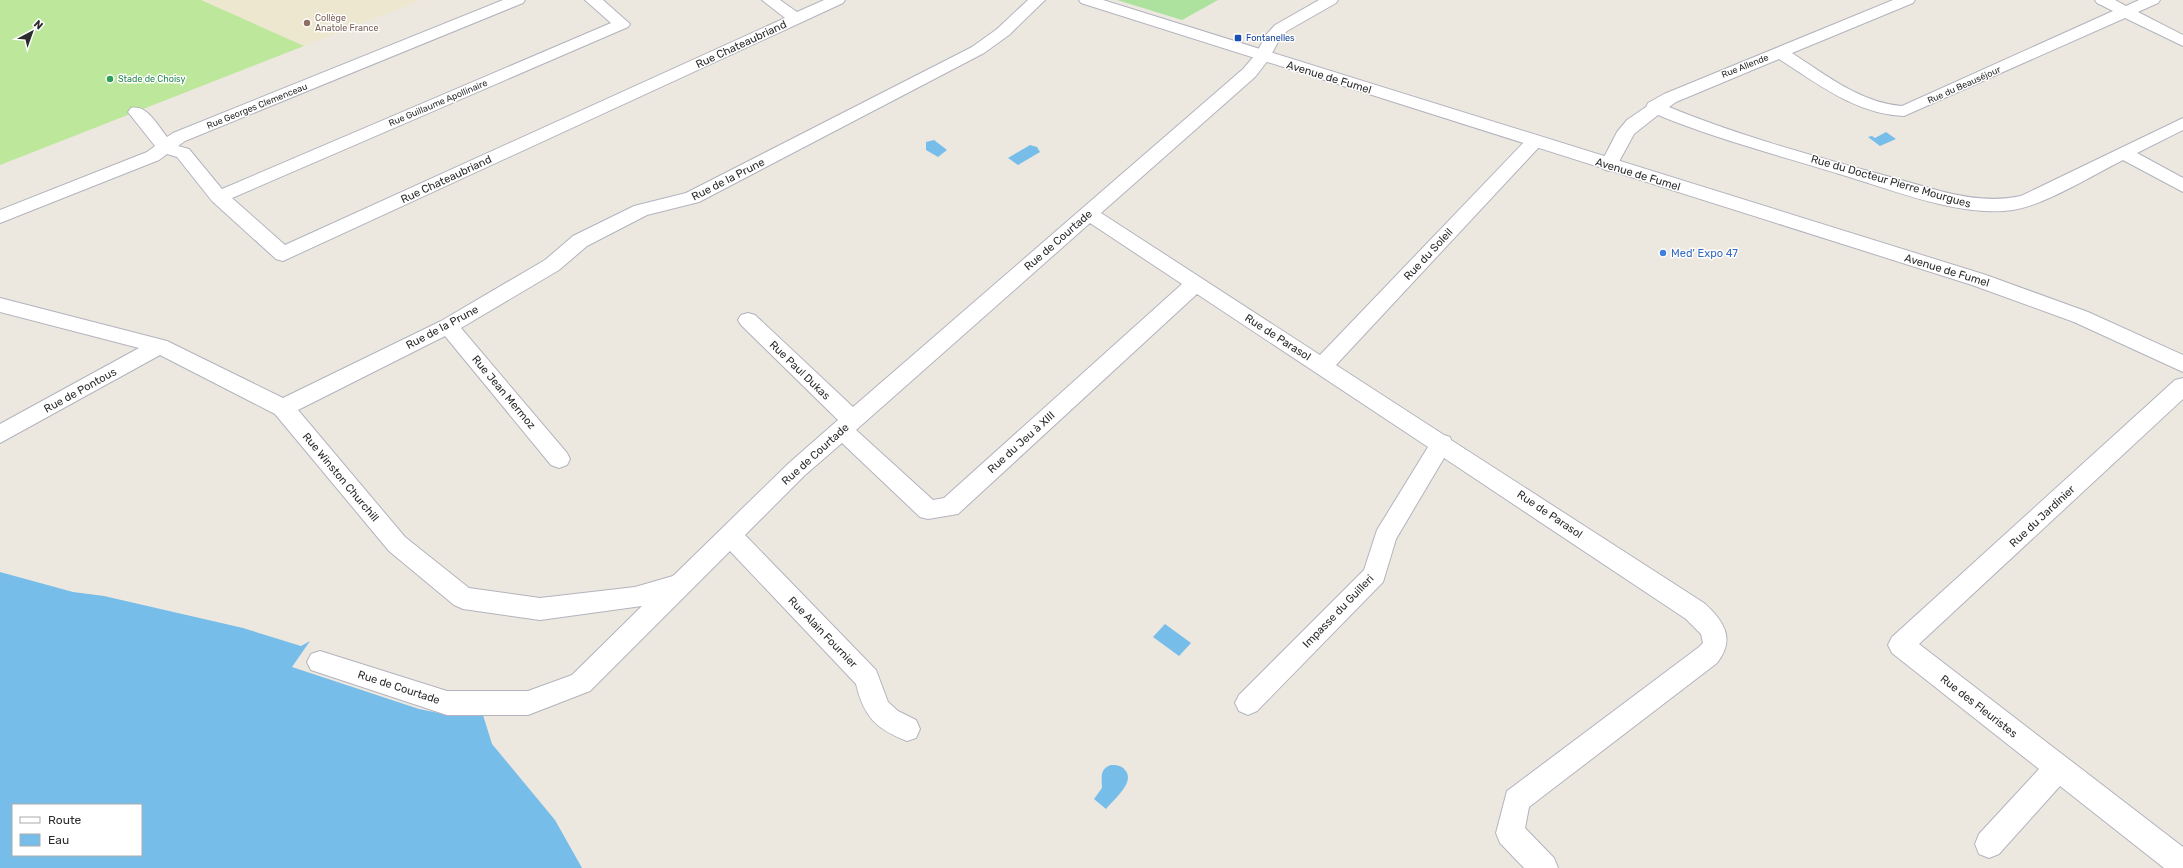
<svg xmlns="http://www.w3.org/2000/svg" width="2183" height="868" font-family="Rubik,sans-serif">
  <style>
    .education { fill: #ede7cf }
    .green { fill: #ace19e }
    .pitch { fill: #bde79a }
    .water { fill: #76bdea; fill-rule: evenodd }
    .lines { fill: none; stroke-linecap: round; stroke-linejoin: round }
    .street-casing { stroke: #b2b3be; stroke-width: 2 }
    .secondary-casing { stroke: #b2b3be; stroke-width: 2 }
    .street { fill: #fff; fill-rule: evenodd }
    .secondary { fill: #fff; fill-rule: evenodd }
    .education-dot { fill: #8d6e63; stroke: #fff; stroke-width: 1.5 }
    .transit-dot { fill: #1a4fb4; stroke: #fff; stroke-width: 1.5 }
    .leisure-dot { fill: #2e9e5b; stroke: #fff; stroke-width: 1.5 }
    .shop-dot { fill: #3f7fe0; stroke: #fff; stroke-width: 1.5 }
    .labels { text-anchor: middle; stroke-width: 3; stroke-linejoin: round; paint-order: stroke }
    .far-education-label { font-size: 9px; fill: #785e54; stroke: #fff; text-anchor: start }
    .far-transit-label { font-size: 9px; fill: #164399; stroke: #fff; text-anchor: start }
    .far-street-label { font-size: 9px; fill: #2c2c2c; stroke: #fff }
    .far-leisure-label { font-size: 9px; fill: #27864d; stroke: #fff; text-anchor: start }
    .street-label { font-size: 11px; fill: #2c2c2c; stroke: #fff }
    .shop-label { font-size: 11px; fill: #366cbe; stroke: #fff; text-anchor: start }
  </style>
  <rect width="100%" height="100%" fill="#ede8df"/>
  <path class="education" d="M201,0H421L304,46Z"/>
  <path class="green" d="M1117,0H1218L1182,20Z"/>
  <path class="pitch" d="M0,0H201L304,46L0,165Z"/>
  <g class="water">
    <path d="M1886,132L1896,139L1880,146L1868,137L1872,136L1875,138Z"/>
    <path d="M934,140L947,150L938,157L926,150V142Z"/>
    <path d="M1030,145L1037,147L1040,152L1018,165L1008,158Z"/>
    <path d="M0,572L73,592L104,596L243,628L301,646L310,641L292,667L419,709L444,714L483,715L492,744L555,820L582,868H0ZM13,805H141V855H13Z"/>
    <path d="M1165,624L1191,643L1179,656L1153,637Z"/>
    <path d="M1111,765C1116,765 1121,765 1125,770C1136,782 1114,799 1106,809L1094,799L1102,788C1102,778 1099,769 1111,765Z"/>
  </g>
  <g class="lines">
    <defs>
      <g id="street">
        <path d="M503,0H525L523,3L185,141L178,146L189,149L222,189L611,23L585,0H603L630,24L628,27L232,198L285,245L785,18L762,0H780L797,12L824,0H845L843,3L802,22L283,261L276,259L212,201L177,157L167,154L159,160L0,223V210L147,152L155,146L128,112L131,108C147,104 158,126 167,137L173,133Z"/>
        <path d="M1028,0H1045L1009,35L984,53L699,202L647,215L587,246L559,270L461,328L567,453L570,459L567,465L559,468L551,465L445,336L298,410L405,537L469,588L540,598L635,587L673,576L789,463L838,420L741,325L738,320L741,315L748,313L755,315L853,407L1243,69L1256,54L1266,35L1275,25L1319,0H1338L1336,3L1287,31L1279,40L1269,59L1255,77L1101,213L1320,355L1528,138L1534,136L1540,138L1543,142L1540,146L1336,365L1444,435L1450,437L1451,440L1704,603C1724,621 1736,639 1717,663L1529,807L1525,828L1554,858L1558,868H1524L1500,843L1496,833L1507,791L1699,647L1703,643L1701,634L1686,619L1444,458L1396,539L1383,582L1257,711L1248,715L1239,711L1235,703L1239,695L1364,570L1377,530L1428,447L1197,294L958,514L928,519L920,517L842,443L805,475L745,535L876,670L888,702L898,711L916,720L920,729L916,738L907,741C876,729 864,717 856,684L730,551L590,691L528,715H447L311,670L307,662L311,654L320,651L447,691H528L572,675L642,606L540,620L463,609L454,605L389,551L275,414L160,355L0,443V424L139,348L0,312V298L167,341L283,398L441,321L545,260L573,236L634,206L686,193L972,47L997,29ZM1090,223L1182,284L944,498L933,500L856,430Z"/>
        <path d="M1893,0H1915L1913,3L1792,53C1826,75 1861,103 1902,106L2113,11L2097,3L2095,0H2115L2126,6L2139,0H2160L2158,3L2138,12L2183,35V46L2125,18L1904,116C1856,114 1818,84 1779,59L1676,102L1669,107C1756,143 1850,165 1940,191C1967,198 1994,202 2021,196L2183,118V130L2137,153L2183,178V192L2123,160C2093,175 2045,205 2013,210C1960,218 1891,189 1839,174C1778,155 1716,139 1658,115L1634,134L1615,169L1609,171L1603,169L1600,165L1617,132L1627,120L1646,107L1648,103L1664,94Z"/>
        <path d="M2183,378V399L1919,644L2183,847V868H2164L2060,786L1999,854L1989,858L1979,854L1975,844L1979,834L2039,769L1892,653L1888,645L1892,637L2175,380Z"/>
      </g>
      <path id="secondary" d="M1079,0H1103L1986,275L2088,312L2183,355V372L2074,322L1972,285L1081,3Z"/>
    </defs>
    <use href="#street" class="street-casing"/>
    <use href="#secondary" class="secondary-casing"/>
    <use href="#street" class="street"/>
    <use href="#secondary" class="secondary"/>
  </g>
  <circle class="education-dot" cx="307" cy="23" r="4"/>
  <rect class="transit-dot" x="1234" y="34" width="8" height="8" rx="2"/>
  <circle class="leisure-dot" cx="110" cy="79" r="4"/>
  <circle class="shop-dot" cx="1663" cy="253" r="4"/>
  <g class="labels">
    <g class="far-education-label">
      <text x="315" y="21">Collège<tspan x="315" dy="10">Anatole France</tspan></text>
    </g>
    <g class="far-transit-label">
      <text x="1246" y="41">Fontanelles</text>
    </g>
    <g class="far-street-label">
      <text transform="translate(1745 66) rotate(-22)" y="3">Rue Allende</text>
      <text transform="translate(1964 85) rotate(-24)" y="3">Rue du Beauséjour</text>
      <text transform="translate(438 103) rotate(-23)" y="3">Rue Guillaume Apollinaire</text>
      <text transform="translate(257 106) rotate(-22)" y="3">Rue Georges Clemenceau</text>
    </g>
    <g class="far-leisure-label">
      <text x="118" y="82">Stade de Choisy</text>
    </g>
    <g class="street-label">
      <text transform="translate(741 44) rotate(-25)" y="4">Rue Chateaubriand</text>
      <text transform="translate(1329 77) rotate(17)" y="4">Avenue de Fumel</text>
      <text transform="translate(1638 174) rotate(17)" y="4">Avenue de Fumel</text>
      <text transform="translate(446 179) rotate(-25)" y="4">Rue Chateaubriand</text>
      <text transform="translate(728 179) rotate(-27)" y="4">Rue de la Prune</text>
      <text transform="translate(1891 181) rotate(16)" y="4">Rue du Docteur Pierre Mourgues</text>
      <text transform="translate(1058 240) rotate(-41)" y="4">Rue de Courtade</text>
      <text transform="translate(1428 254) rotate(-47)" y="4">Rue du Soleil</text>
      <text transform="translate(1947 270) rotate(17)" y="4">Avenue de Fumel</text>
      <text transform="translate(442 327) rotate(-28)" y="4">Rue de la Prune</text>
      <text transform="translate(1278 337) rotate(33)" y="4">Rue de Parasol</text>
      <text transform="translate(800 370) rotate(44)" y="4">Rue Paul Dukas</text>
      <text transform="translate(80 390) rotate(-29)" y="4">Rue de Pontous</text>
      <text transform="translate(504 392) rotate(50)" y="4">Rue Jean Mermoz</text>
      <text transform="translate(1021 442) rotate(-42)" y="4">Rue du Jeu à XIII</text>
      <text transform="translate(815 454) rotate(-42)" y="4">Rue de Courtade</text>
      <text transform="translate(341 477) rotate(50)" y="4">Rue Winston Churchill</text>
      <text transform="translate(1550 514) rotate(34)" y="4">Rue de Parasol</text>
      <text transform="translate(2042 516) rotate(-43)" y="4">Rue du Jardinier</text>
      <text transform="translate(1338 611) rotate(-46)" y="4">Impasse du Guilleri</text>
      <text transform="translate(823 632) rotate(46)" y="4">Rue Alain Fournier</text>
      <text transform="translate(399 687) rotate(18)" y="4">Rue de Courtade</text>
      <text transform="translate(1979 706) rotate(38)" y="4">Rue des Fleuristes</text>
    </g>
    <g class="shop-label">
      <text x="1671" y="257">Med' Expo 47</text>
    </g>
  </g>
  <rect x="12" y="804" width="130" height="52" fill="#ffffff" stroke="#ababab"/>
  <rect x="20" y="817" width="20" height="6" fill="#ffffff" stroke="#ababab"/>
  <text x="48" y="824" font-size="12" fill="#2c2c2c">Route</text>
  <rect x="20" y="834" width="20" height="12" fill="#76bdea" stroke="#ababab"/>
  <text x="48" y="844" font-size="12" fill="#2c2c2c">Eau</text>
  <g transform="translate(32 32) rotate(41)" stroke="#ffffff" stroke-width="3" paint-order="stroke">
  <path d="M0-3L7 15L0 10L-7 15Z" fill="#2c2c2c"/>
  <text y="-6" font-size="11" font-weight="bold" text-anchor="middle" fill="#2c2c2c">N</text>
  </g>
</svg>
